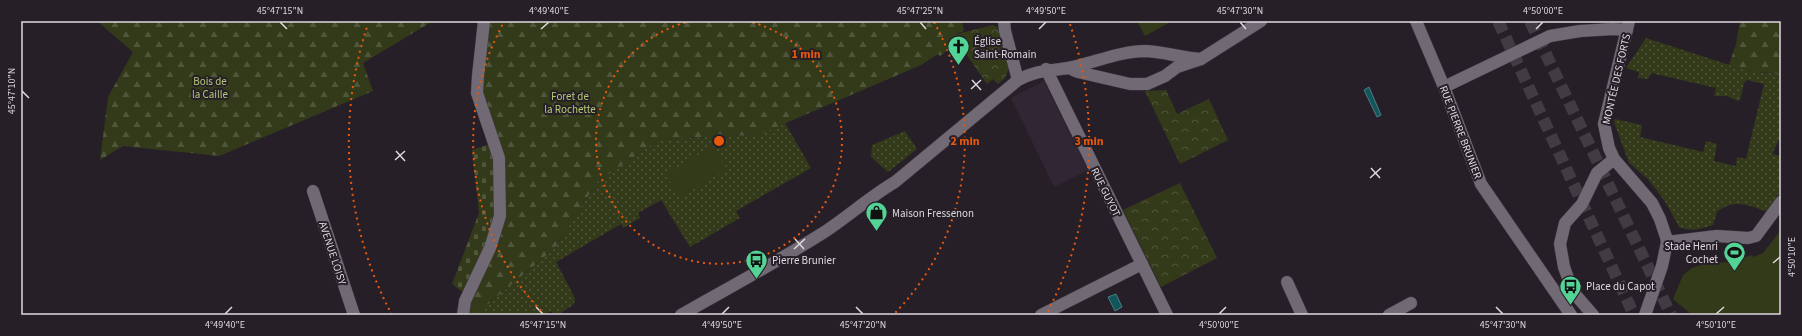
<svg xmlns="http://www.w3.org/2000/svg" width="1802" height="336" font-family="'Source Sans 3',sans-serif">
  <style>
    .built { fill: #312634 }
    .grass { fill: url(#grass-dots) }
    .forest { fill: url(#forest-firs) }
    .cemetery { fill: url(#cemetery-stones) }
    .park { fill: url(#park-crowns) }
    .pitch { fill: #333a1a }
    .water { fill: #10565a; stroke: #4e7d82 }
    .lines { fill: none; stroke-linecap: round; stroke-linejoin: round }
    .highway-tunnel { stroke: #423b43; stroke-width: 12; stroke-dasharray: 12 6; stroke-linecap: butt }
    .minor-casing { stroke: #413b42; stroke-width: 13 }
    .minor { stroke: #716974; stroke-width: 12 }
    .ticks { fill: none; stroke: #ded9df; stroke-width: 1.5 }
    .ring { fill: none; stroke: #e8590c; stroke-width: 2; stroke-dasharray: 2 4 }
    .labels { text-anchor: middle; stroke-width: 4; stroke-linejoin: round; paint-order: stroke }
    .poi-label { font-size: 11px; fill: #ded9df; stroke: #261f28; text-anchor: start }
    .street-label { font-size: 11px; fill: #ded9df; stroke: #261f28 }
    .park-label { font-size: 11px; fill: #b5c975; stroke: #261f28 }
    .centre { fill: #e8590c; stroke: #261f28; stroke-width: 2 }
    .ring-label { font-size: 12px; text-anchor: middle; font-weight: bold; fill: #e8590c; stroke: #261f28; stroke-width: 4; stroke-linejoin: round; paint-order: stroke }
    .neatline { fill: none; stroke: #ded9df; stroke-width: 1.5 }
    .ticks-label { font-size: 10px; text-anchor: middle; fill: #ded9df }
  </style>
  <defs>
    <pattern id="grass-dots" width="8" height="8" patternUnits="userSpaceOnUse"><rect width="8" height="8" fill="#333a1a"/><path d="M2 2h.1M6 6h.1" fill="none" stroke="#50563b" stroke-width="1.8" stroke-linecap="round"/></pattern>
    <pattern id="forest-firs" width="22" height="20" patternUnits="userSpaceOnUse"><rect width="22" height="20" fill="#333a1a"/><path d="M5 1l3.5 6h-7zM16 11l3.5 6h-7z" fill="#50563b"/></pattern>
    <pattern id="cemetery-stones" width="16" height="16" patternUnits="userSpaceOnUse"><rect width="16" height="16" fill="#333a1a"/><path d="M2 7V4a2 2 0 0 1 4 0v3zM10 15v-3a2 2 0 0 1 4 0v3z" fill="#50563b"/></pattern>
    <pattern id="park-crowns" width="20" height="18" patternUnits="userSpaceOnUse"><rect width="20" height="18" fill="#333a1a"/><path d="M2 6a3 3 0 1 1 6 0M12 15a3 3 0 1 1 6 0" fill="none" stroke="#50563b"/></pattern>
  </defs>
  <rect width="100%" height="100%" fill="#261f28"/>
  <path class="built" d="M1044,81L1088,170L1054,187L1011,98Z"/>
  <g class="grass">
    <path d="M1646,38L1751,72L1781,73V136L1772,154L1781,156V190L1767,212C1750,205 1733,198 1717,212L1713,225C1701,229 1691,232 1679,227L1666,203L1648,179L1629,163L1614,122L1615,119L1642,125L1640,137L1703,152L1706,141L1717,144L1714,161L1736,166L1737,157L1746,159L1764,84L1747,80L1744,83L1740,100L1738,101L1727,96H1714L1716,88L1651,73L1648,79L1638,78L1639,72L1626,68Z"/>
    <path d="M785,123L811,168L736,211L740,218L690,247L661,200L638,213L640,218L623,228L621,224L556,262L575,298L574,304L558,315H554L551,311L544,315H475L555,248L597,182L660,139L758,135Z"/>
    <path d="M905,131L917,149L888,172L871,157L872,145Z"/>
  </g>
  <g class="forest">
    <path d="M97,21H433L363,63L373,91L219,156L123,146L100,160L108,97L133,52Z"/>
    <path d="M490,21H962L964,31L957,33L961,48L953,53L950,48L940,56L938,54L921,65L758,135L660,139L597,182L555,248L475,315H465L505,215L482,95Z"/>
    <path d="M1740,21H1781V73L1751,72L1729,65L1736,44Z"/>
  </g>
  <path class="cemetery" d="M490,144L495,158L496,215L489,239L464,293L452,284L479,213L472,150Z"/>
  <g class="park">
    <path d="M993,25L997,27L1009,68L1005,78L998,84L993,79L987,84L962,48L957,34Z"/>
    <path d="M1166,90L1177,114L1209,99L1228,140L1180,164L1145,91Z"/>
    <path d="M1180,183L1217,258L1161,287L1123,210Z"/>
  </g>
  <g class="pitch">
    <path d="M1137,21H1172L1145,36Z"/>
    <path d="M713,146L727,169L679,198L666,174Z"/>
    <path d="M1781,230V315H1692L1673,299L1683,275L1692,268L1707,263L1728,262L1752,255L1753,257L1763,253Z"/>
  </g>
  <g class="water">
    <path d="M1369,87L1381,115L1377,117L1364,90Z"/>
    <path d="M1116,294L1122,307L1115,311L1108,297Z"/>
  </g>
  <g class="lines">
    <g class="highway-tunnel">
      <path d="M1498,21L1634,315"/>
      <path d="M1530,21L1671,315"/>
    </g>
    <defs>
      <g id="minor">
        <path d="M1004,21L1005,31L1018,80"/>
        <path d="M1416,21L1444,87L1481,184L1571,315"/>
        <path d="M1629,21L1604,124L1609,148L1614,159L1652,203L1660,219L1666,237L1667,242L1662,266L1645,315"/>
        <path d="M1069,68L1078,72L1130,84H1147L1165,76L1177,67L1201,59L1261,21"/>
        <path d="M1046,69L1167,315"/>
        <path d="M1444,87L1550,36L1580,31L1613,29L1627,30"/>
        <path d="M313,191L354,315"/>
        <path d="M1667,242L1717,236L1748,238L1756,236L1781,202"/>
        <path d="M1287,282L1302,315"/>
        <path d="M463,315L465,301L490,248L500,216L499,158L477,93L478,76L484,21"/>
        <path d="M681,315C730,287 779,261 826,231C850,215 871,196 895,182L1018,80C1036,70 1049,71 1068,68C1094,63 1120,51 1146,51C1165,52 1182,58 1201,59"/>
        <path d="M1041,315L1142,264"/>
        <path d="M1389,315L1411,303"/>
        <path d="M1593,315L1573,292L1564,267L1560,244L1565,223L1582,204L1597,173L1614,159"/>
      </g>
    </defs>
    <use href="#minor" class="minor-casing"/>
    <use href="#minor" class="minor"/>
  </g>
  <path class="ticks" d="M280,22L287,29M920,22L926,29M1240,22L1246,29M541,29L549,22M1039,29L1046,22M1536,29L1543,22M972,80L981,90M971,89L981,80M22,91L29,98M396,151L405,161M395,160L405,151M1371,168L1380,178M1370,178L1381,168M795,239L804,249M794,249L805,239M1773,263L1780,257M536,307L543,314M856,307L863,314M1496,307L1503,314M225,314L232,307M722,314L729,307M1219,314L1226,307M1716,314L1724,307"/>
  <g class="ring">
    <path d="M747 21A123 123 0 1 1 691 21"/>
    <path d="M545 315A246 246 0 0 1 504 22M934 22A246 246 0 0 1 893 315"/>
    <path d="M392 315A370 370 0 0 1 368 24M1070 24A370 370 0 0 1 1046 315"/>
  </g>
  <defs>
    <symbol id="church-pin" viewBox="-11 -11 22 30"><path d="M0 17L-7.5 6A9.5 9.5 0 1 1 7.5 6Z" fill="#53d396" stroke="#261f28"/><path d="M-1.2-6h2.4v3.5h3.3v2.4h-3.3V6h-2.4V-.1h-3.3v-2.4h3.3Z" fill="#111"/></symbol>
    <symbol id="shop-pin" viewBox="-11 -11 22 30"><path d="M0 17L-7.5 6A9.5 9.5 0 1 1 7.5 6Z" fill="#53d396" stroke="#261f28"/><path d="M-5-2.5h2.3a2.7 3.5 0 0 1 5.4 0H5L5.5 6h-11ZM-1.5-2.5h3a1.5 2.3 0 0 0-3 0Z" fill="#111"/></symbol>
    <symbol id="stadium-pin" viewBox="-11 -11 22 30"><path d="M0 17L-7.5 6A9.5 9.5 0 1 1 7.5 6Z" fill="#53d396" stroke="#261f28"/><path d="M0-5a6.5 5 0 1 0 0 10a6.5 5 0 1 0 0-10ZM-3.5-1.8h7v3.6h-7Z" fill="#111"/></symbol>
    <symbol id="bus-pin" viewBox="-11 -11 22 30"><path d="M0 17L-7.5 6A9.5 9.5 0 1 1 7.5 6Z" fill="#53d396" stroke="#261f28"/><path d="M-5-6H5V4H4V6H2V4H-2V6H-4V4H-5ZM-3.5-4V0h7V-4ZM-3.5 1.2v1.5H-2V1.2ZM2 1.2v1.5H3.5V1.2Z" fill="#111"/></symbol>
  </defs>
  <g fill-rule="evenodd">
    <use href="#church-pin" x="946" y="34" width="25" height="34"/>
    <use href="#shop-pin" x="864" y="200" width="25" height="34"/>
    <use href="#stadium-pin" x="1722" y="240" width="25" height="34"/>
    <use href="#bus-pin" x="744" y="248" width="25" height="34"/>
    <use href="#bus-pin" x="1558" y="274" width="25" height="34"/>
  </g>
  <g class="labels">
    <g class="poi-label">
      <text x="974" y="45">Église<tspan x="974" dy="13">Saint-Romain</tspan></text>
      <text x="892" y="217">Maison Fressenon</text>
      <text x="1718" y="250" text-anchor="end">Stade Henri<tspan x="1718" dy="13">Cochet</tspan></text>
      <text x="772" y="264">Pierre Brunier</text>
      <text x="1586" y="290">Place du Capot</text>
    </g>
    <g class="street-label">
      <text transform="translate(1616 79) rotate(-77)" y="4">MONTÉE DES FORTS</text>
      <text transform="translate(1461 132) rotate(69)" y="4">RUE PIERRE BRUNIER</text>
      <text transform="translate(1106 192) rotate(64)" y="4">RUE GUYOT</text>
      <text transform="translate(333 253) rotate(72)" y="4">AVENUE LOISY</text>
    </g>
    <g class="park-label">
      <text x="210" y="85">Bois de<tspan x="210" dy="13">la Caille</tspan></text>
      <text x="570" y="100">Foret de<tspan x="570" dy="13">la Rochette</tspan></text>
    </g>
  </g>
  <circle cx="719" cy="141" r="6" class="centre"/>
  <g class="ring-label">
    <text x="806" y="58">1 min</text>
    <text x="965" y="145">2 min</text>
    <text x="1089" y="145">3 min</text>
  </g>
  <rect width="1802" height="336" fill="none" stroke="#261f28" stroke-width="44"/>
  <rect x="22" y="22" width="1758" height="292" class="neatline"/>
  <g class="ticks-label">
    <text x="280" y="14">45°47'15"N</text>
    <text x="549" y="14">4°49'40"E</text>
    <text x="920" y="14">45°47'25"N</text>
    <text x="1046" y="14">4°49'50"E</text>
    <text x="1240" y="14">45°47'30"N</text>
    <text x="1543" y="14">4°50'00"E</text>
    <text transform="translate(11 91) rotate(-90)" y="4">45°47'10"N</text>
    <text transform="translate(1791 257) rotate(-90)" y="4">4°50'10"E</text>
    <text x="225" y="328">4°49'40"E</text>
    <text x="543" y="328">45°47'15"N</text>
    <text x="722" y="328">4°49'50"E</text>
    <text x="863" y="328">45°47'20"N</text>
    <text x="1219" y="328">4°50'00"E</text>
    <text x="1503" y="328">45°47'30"N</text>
    <text x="1716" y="328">4°50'10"E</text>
  </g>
</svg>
